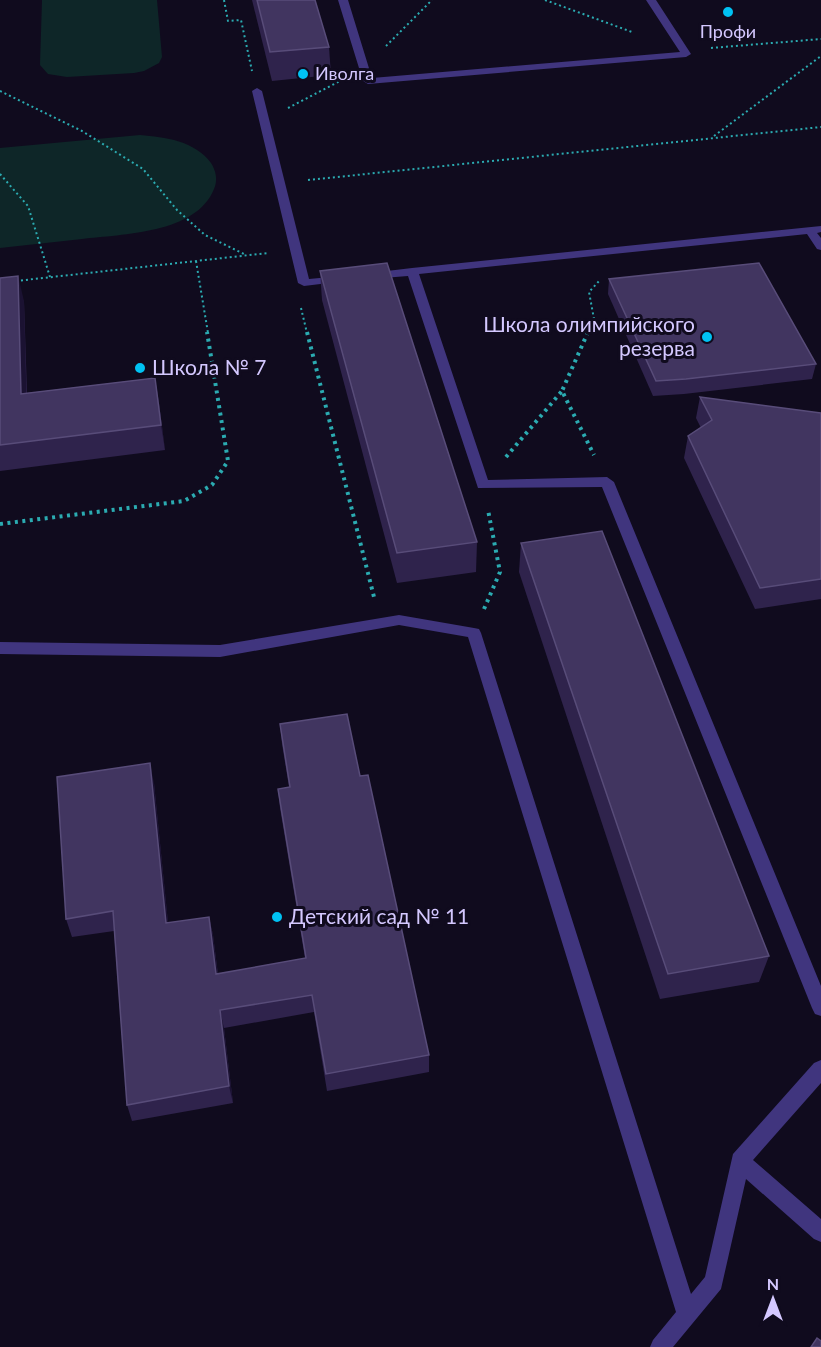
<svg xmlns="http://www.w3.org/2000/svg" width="821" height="1347" font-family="Lato,sans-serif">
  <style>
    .green { fill: #0e2628 }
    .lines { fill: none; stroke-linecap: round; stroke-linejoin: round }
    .path-far1 { stroke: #2babb1; stroke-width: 2; stroke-dasharray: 2 3; stroke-linecap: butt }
    .path { stroke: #2babb1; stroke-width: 4; stroke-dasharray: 3 4.5; stroke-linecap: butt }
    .lane { fill: #40357e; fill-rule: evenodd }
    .wall { fill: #2f234c }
    .shaded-wall { fill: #1b1232 }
    .building { fill: #413560; stroke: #584c79; stroke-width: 1.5 }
    .poi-dot { fill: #00c2f3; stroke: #100b1e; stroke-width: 2 }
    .labels { text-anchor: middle; stroke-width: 6; stroke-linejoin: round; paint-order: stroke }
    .far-poi-label { font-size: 18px; fill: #d4c8ff; stroke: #100b1e }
    .poi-label { font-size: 21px; fill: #d4c8ff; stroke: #100b1e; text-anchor: start }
  </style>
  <rect width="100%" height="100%" fill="#100b1e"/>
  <g class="green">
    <path d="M42,0H157L162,57L159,63L144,71L134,73L67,77L48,74L40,65Z"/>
    <path d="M140,135C165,137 195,141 211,163C216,171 218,180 214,189C196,234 122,234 82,239C55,242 27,245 0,248V148Z"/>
  </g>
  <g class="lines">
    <g class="path-far1">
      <path d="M224,0L228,21L241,20L252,71"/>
      <path d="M545,0L632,32"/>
      <path d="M386,46L432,0"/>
      <path d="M711,48L821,39"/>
      <path d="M0,91L82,131L143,169L177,210L205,235L246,255"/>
      <path d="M288,108L340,81"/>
      <path d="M714,136L821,56"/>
      <path d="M0,174L28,206L50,277"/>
      <path d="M308,180L821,127"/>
      <path d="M196,261L208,333"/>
      <path d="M16,281L268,253"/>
      <path d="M301,308L307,333"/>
      <path d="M588,333L594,319L589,292L600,280"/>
    </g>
    <g class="path">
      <path d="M307,332L374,597"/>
      <path d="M588,332L562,391L594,455"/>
      <path d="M506,457L562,391"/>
      <path d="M0,524L184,501L212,485L228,461L207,332"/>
      <path d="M484,609L500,572L488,510"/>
    </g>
    <g class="lane">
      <path d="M338,0H348L372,78L680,52L646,0H656L691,54L686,57L368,84L363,81Z"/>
      <path d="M257,88L262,91L309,279L341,276L347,279L345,281L304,286L298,283L252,91Z"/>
      <path d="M821,226V232L817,233L821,238V250L817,249L807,234L419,274L488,480L607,477L614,482L821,986V1016L815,1014L812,1008L602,487L478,488L408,276L370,279L364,276L370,273L412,268Z"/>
      <path d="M399,615L474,628L479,629L481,633L691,1294L705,1277L733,1154L814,1063L821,1060V1083L753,1160L821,1219V1242L814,1239L746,1179L721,1289L673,1347H650L653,1340L676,1312L468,637L399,625L220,657L0,654V642L220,645Z"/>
    </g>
  </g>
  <g class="wall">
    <path d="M252,0H315L329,47L331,75L272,81Z"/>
    <path d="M320,271L477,542L476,572L397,583L322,300Z"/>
    <path d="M0,278L24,301L27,393L155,378L159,403L165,450L0,471Z"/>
    <path d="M609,279L816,364L812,379L684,394L653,396L608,294Z"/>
    <path d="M700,397L821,413V599L755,609L684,458L688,436L701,428L696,418Z"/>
    <path d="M521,543L769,956L759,982L660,999L519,572Z"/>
    <path d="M280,724L360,776L429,1055V1072L327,1091L314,1012L224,1028L233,1103L132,1121L127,1105L114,931L72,937L66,919L154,783L168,923L209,917L213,935L218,974L305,958L280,808L278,789L289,787L282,744Z"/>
  </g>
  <g class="shaded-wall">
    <path d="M18,276L24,301L27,419L21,394Z"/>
    <path d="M155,378L159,403L165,450L161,425Z"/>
    <path d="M150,763L154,783L170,942L166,923Z"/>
    <path d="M209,917L213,935L220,992L216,974Z"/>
    <path d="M220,1010L224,1028L233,1103L229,1086Z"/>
  </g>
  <g class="building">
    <path d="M257,0H315L329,47L270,52Z"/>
    <path d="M387,263L477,542L397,553L320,271Z"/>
    <path d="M759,263L816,364L686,379L656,381L609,279Z"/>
    <path d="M18,276L21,394L155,378L161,425L0,445V278Z"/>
    <path d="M700,397L821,413V579L760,588L688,436L712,420Z"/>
    <path d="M602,531L769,956L668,974L521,543Z"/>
    <path d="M347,714L360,776L368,775L429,1055L326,1074L312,995L220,1010L229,1086L127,1105L113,911L66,919L57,777L150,763L166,923L209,917L216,974L306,958L278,789L290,787L280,724Z"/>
    <path d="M817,1338L821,1341V1347H811Z"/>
  </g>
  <g class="poi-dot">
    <circle cx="728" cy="12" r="6"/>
    <circle cx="303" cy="74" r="6"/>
    <circle cx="707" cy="337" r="6"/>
    <circle cx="140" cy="368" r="6"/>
    <circle cx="277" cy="917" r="6"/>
  </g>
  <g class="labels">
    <g class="far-poi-label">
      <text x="728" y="38">Профи</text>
      <text x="315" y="80" text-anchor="start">Иволга</text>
    </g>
    <g class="poi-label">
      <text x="695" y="332" text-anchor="end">Школа олимпийского<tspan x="695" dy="24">резерва</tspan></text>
      <text x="152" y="375">Школа № 7</text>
      <text x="289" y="924">Детский сад № 11</text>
    </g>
  </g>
  <g transform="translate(773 1299)" stroke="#100b1e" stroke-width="4.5" paint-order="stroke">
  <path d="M0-4.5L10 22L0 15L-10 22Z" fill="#d4c8ff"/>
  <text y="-9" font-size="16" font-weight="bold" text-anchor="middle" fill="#d4c8ff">N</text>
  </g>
</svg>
